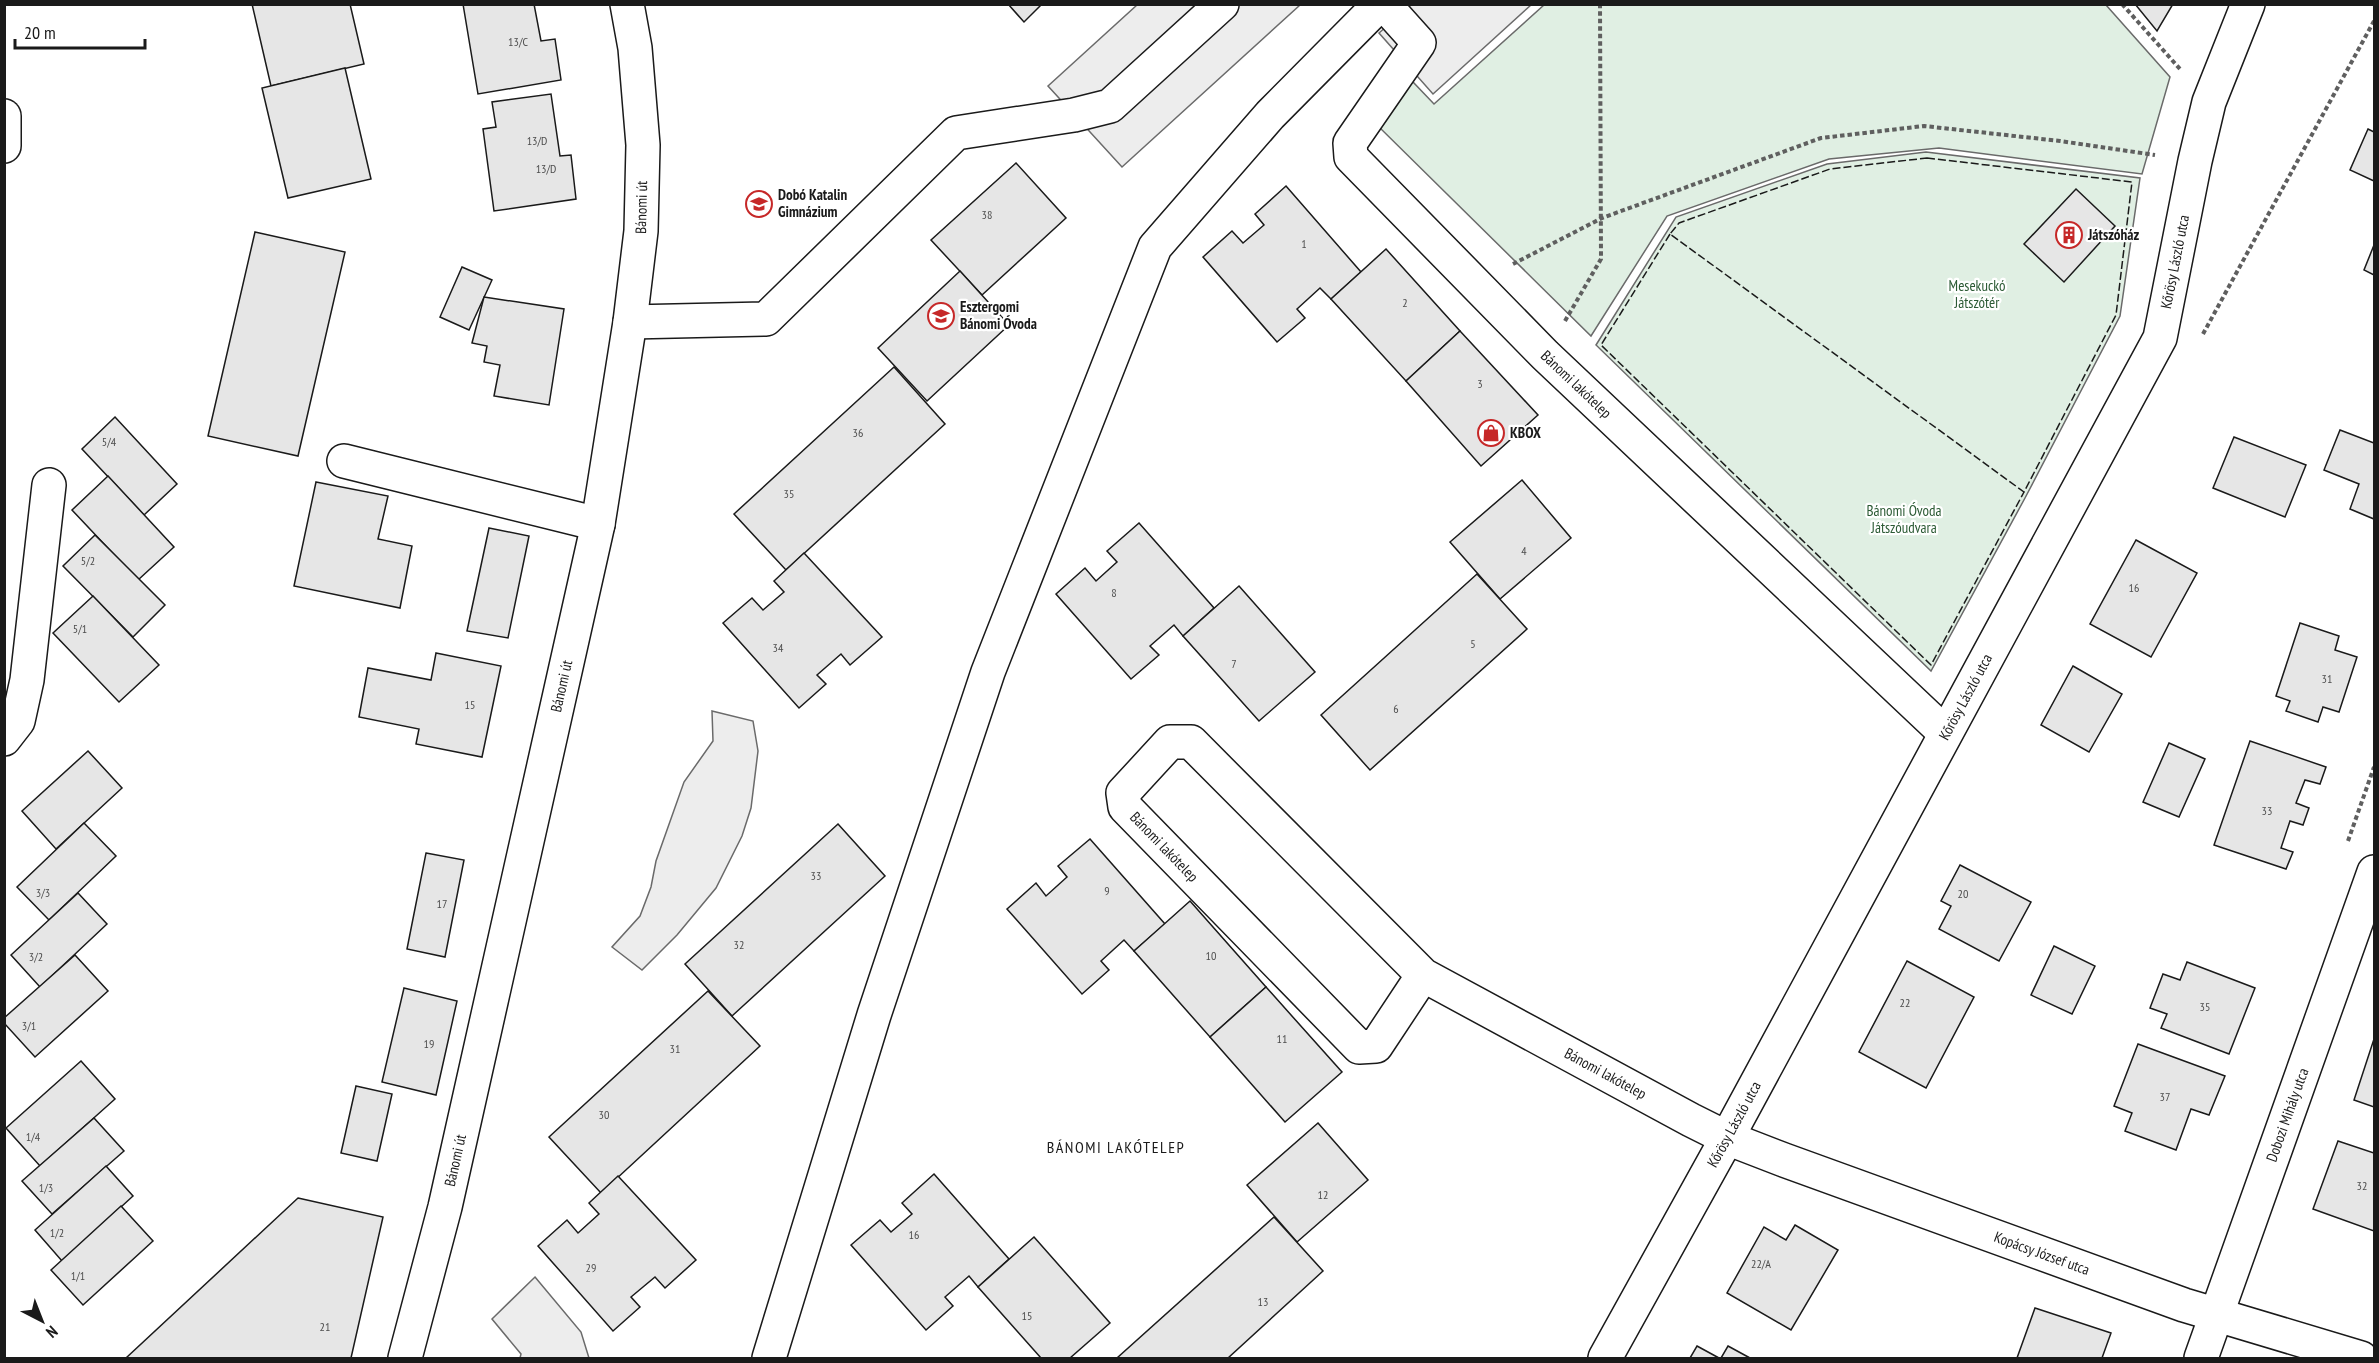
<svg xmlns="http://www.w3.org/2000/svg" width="2379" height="1363" font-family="'PT Sans Narrow',sans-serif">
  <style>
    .green { fill: #e0efe3; stroke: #6a6a6a; stroke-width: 1.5 }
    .parking { fill: #ededed; stroke: #6a6a6a; stroke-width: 1.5 }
    .building { fill: #e6e6e6; stroke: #1a1a1a; stroke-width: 1.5 }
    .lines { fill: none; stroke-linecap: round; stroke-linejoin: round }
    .minor-casing { stroke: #1a1a1a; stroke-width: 36 }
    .major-casing { stroke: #1a1a1a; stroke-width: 36 }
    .path { stroke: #5f5f5f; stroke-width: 4; stroke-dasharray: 4.5 3; stroke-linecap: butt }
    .minor { stroke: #fff; stroke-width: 33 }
    .major { stroke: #fff; stroke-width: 33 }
    .fence { stroke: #1a1a1a; stroke-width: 1.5; stroke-dasharray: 8 3; stroke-linecap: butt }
    .labels { text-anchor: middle; stroke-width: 4.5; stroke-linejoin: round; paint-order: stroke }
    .number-label { font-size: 12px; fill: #4d4d4d }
    .poi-label { font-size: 15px; font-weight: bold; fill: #1a1a1a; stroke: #fff; text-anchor: start }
    .street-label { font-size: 15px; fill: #1a1a1a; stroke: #fff }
    .park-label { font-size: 15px; fill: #2b5a34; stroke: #fff }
    .neighbourhood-label { font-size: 16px; letter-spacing: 1.5px; fill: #1a1a1a; stroke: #fff }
  </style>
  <rect width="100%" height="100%" fill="#fff"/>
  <g class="green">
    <path d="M1544,5H2106L2170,77L2142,174L1939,148L1829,159L1667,216L1591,336L1379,127L1412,81L1434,104Z"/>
    <path d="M1926,152L2140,178L2120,316L2025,498L1931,671L1596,345L1676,217L1827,164Z"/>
  </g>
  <g class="parking">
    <path d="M1137,5H1300L1122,167L1048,86Z"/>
    <path d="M1411,5H1531L1433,94L1379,33Z"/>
    <path d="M712,711L753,721L758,751L751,808L742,836L716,888L677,935L642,970L612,947L640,916L651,887L656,861L684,782L713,741Z"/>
    <path d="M535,1277L581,1332L589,1358H520L521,1354L492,1319Z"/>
  </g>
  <g class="building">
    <path d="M252,4H350L364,64L271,86Z"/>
    <path d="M463,4H534L541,41L555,39L561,80L478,94Z"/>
    <path d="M1008,4H1042L1024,22Z"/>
    <path d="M2135,4H2173L2157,31Z"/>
    <path d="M345,68L371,179L288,198L262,88Z"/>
    <path d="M551,94L560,156L571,155L576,199L494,211L483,129L496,127L492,102Z"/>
    <path d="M2368,129L2374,132V181L2350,170Z"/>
    <path d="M1016,163L1066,218L982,295L931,240Z"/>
    <path d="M1286,186L1361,272L1331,299L1320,288L1297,309L1305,318L1277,342L1203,257L1232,231L1243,243L1264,225L1255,214Z"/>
    <path d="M2076,189L2115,226L2064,282L2024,244Z"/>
    <path d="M255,232L345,252L298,456L208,436Z"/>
    <path d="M2374,245V275L2364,270Z"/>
    <path d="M1386,249L1460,331L1406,381L1331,299Z"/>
    <path d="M462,267L492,280L469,330L440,317Z"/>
    <path d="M960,271L1009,325L927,401L878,348Z"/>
    <path d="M484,297L564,309L549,405L494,396L500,365L484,362L487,346L472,343Z"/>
    <path d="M1460,331L1538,415L1481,466L1406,381Z"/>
    <path d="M894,367L945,424L786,570L734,514Z"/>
    <path d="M115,417L177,484L144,515L82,449Z"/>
    <path d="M2340,430L2374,443V519L2350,509L2359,484L2324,470Z"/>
    <path d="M2234,437L2306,465L2285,517L2213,488Z"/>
    <path d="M108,476L174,547L138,580L72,510Z"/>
    <path d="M1522,480L1571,538L1500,599L1450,542Z"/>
    <path d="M316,482L388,496L378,539L412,546L400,608L294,586Z"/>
    <path d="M1139,523L1214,608L1183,636L1174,625L1150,646L1159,655L1131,679L1056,594L1085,568L1096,581L1117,562L1107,551Z"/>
    <path d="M489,528L529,536L508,638L467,631Z"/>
    <path d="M95,535L165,605L133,637L63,566Z"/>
    <path d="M2136,540L2197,573L2151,657L2090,624Z"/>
    <path d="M804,553L882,637L850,665L841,654L817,675L826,684L799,708L723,623L752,598L763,610L784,592L774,581Z"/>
    <path d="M1477,574L1527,629L1370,770L1321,715Z"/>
    <path d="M1239,586L1315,672L1259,721L1183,636Z"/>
    <path d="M93,596L159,665L119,702L53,633Z"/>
    <path d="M2300,623L2339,636L2335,650L2357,657L2339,712L2323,707L2318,722L2286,711L2290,701L2276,696Z"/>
    <path d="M436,653L501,666L482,757L416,744L419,729L359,717L368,668L431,680Z"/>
    <path d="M2073,666L2122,694L2089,752L2041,725Z"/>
    <path d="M2250,741L2326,767L2320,784L2305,780L2296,803L2309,808L2303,825L2290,821L2281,848L2293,852L2286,869L2214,845Z"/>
    <path d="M2169,743L2205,759L2179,817L2143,802Z"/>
    <path d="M88,751L122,788L56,849L22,811Z"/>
    <path d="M84,823L116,856L49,920L17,887Z"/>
    <path d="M838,824L885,876L732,1016L685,964Z"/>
    <path d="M1090,839L1165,924L1134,951L1124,940L1101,961L1109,970L1082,994L1007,909L1036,883L1046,896L1067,877L1058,866Z"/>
    <path d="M426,853L464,860L445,957L407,949Z"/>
    <path d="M1960,865L2031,902L1999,961L1939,929L1951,906L1941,901Z"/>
    <path d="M78,893L107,924L40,987L11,955Z"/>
    <path d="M1190,901L1266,987L1210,1037L1134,951Z"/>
    <path d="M2054,946L2095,966L2072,1014L2031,995Z"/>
    <path d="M75,955L108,991L35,1057L4,1023V1018Z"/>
    <path d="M1907,961L1974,997L1926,1088L1859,1052Z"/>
    <path d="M2187,962L2255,988L2229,1054L2161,1028L2167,1014L2150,1008L2163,974L2180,980Z"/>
    <path d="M1266,987L1342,1072L1285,1122L1210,1037Z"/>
    <path d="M404,988L457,1001L436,1095L382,1082Z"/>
    <path d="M708,991L760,1046L601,1193L549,1137Z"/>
    <path d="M2374,1039V1107L2354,1100Z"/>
    <path d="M2138,1044L2225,1076L2209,1115L2191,1109L2176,1150L2125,1131L2132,1113L2114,1106Z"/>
    <path d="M81,1061L115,1099L40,1166L6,1128Z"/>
    <path d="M356,1086L392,1094L377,1161L341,1153Z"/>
    <path d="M94,1118L124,1151L52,1214L22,1181Z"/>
    <path d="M1318,1123L1368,1180L1297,1242L1247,1185Z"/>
    <path d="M2338,1141L2374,1153V1231L2313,1209Z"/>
    <path d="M106,1166L133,1196L62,1261L35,1230Z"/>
    <path d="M934,1174L1009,1259L978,1287L969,1276L945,1297L953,1306L926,1330L851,1245L880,1220L891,1232L912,1214L902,1203Z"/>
    <path d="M618,1176L696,1260L665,1288L655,1277L631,1297L640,1307L613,1331L538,1246L567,1220L578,1233L599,1214L589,1203Z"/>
    <path d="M298,1198L383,1217L351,1358H126Z"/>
    <path d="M121,1206L153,1241L83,1305L51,1270Z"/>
    <path d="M1274,1217L1323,1271L1228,1358H1117Z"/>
    <path d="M1795,1225L1838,1250L1791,1330L1727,1293L1764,1227L1786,1240Z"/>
    <path d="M1034,1237L1110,1323L1070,1358H1041L978,1287Z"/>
    <path d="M2035,1308L2111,1333L2102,1358H2017Z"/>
    <path d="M1697,1346L1719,1358H1690Z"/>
    <path d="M1728,1346L1750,1358H1721Z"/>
  </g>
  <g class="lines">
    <defs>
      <g id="minor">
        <path id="s1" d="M1384,4L1419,43L1350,143L1351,157L1545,355L1945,733"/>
        <path d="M4,116V146"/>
        <path d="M630,322L766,319L956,133L1074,115L1110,106L1222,4"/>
        <path d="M344,461L598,524"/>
        <path d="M4,739L18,721L27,680L49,485"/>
        <path id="s2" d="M1423,975L1376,1046L1359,1047L1125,807L1123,793L1170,742H1191L1423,975L1691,1120L1727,1138L1784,1160L2184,1305L2361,1358"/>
        <path d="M769,1358L874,1015L988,672L1155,247L1270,115L1380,4"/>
        <path id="s3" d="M1605,1358L1727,1138L2160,338L2195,161L2209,102L2248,4"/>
      </g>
      <g id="major">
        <path id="s4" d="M405,1358L445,1207L598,524L630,322L641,231L643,145L635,48L627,4"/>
        <path id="s5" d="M2201,1358L2374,872"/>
      </g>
    </defs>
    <use href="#minor" class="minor-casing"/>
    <use href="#major" class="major-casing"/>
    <g class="path">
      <path d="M2122,4L2180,69"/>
      <path d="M1513,264L1602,218L1821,138L1924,126L2060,141L2155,155"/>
      <path d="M1565,321L1601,259L1600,4"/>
      <path d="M2203,334L2374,21"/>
      <path d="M2348,841L2374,767"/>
    </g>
    <use href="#minor" class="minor"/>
    <use href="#major" class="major"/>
    <g class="fence">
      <path d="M1927,158L2132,182L2116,315L2024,492L1670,234L1679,223L1830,169Z"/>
      <path d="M1670,234L1601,345L1931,665L2024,492"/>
    </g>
  </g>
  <defs>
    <symbol id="school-ring" viewBox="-11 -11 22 22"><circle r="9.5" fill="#fff" stroke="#c62828" stroke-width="1.5"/><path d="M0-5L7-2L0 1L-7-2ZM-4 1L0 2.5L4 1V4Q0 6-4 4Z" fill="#c62828"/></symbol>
    <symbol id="building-ring" viewBox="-11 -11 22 22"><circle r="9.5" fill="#fff" stroke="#c62828" stroke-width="1.5"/><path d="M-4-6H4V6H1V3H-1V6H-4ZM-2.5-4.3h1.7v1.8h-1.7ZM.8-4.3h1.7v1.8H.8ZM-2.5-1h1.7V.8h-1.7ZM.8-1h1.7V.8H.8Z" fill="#c62828"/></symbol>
    <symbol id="shop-ring" viewBox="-11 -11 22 22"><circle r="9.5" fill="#fff" stroke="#c62828" stroke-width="1.5"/><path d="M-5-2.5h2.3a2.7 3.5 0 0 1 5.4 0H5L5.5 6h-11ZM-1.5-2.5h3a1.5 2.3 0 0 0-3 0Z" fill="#c62828"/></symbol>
  </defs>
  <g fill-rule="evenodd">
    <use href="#school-ring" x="744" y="189" width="30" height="30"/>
    <use href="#building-ring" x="2054" y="220" width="30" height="30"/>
    <use href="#school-ring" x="926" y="301" width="30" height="30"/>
    <use href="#shop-ring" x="1476" y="418" width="30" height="30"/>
  </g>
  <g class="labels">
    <g class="number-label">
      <text x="518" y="46">13/C</text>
      <text x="537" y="145">13/D</text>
      <text x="546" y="173">13/D</text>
      <text x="987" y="219">38</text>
      <text x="1304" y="248">1</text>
      <text x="1405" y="307">2</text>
      <text x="1480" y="388">3</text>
      <text x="858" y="437">36</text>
      <text x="109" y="446">5/4</text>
      <text x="789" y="498">35</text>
      <text x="1524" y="555">4</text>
      <text x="88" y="565">5/2</text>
      <text x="2134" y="592">16</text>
      <text x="1114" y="597">8</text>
      <text x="80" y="633">5/1</text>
      <text x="1473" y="648">5</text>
      <text x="778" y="652">34</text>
      <text x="1234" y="668">7</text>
      <text x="2327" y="683">31</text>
      <text x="470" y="709">15</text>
      <text x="1396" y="713">6</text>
      <text x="2267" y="815">33</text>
      <text x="816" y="880">33</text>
      <text x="1107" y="895">9</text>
      <text x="43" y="897">3/3</text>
      <text x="1963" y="898">20</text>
      <text x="442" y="908">17</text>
      <text x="739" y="949">32</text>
      <text x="1211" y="960">10</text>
      <text x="36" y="961">3/2</text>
      <text x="1905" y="1007">22</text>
      <text x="2205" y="1011">35</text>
      <text x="29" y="1030">3/1</text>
      <text x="1282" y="1043">11</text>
      <text x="429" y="1048">19</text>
      <text x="675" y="1053">31</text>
      <text x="2165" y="1101">37</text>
      <text x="604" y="1119">30</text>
      <text x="33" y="1141">1/4</text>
      <text x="2362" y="1190">32</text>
      <text x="46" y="1192">1/3</text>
      <text x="1323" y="1199">12</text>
      <text x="57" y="1237">1/2</text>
      <text x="914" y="1239">16</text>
      <text x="1761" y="1268">22/A</text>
      <text x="591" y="1272">29</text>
      <text x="78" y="1280">1/1</text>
      <text x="1263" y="1306">13</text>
      <text x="1027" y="1320">15</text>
      <text x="325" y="1331">21</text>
    </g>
    <g class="poi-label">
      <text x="778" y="200">Dobó Katalin<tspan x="778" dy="17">Gimnázium</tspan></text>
      <text x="2088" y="240">Játszóház</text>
      <text x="960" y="312">Esztergomi<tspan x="960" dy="17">Bánomi Óvoda</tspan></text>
      <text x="1510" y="438">KBOX</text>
    </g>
    <g class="street-label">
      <text dy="5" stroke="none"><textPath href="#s4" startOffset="1176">Bánomi út</textPath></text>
      <text dy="5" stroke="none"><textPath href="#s3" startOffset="1239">Kőrösy László utca</textPath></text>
      <text dy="5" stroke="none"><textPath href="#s1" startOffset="508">Bánomi lakótelep</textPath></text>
      <text dy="5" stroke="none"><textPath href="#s4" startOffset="690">Bánomi út</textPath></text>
      <text dy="5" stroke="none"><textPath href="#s3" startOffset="753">Kőrösy László utca</textPath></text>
      <text transform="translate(1164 847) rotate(46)" y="5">Bánomi lakótelep</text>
      <text dy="5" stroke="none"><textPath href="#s2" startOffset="1078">Bánomi lakótelep</textPath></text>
      <text dy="5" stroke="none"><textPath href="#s5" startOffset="258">Dobozi Mihály utca</textPath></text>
      <text dy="5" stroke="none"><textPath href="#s3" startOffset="267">Kőrösy László utca</textPath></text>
      <text dy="5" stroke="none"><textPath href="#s4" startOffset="204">Bánomi út</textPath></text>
      <text dy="5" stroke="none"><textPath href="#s2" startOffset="1551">Kopácsy József utca</textPath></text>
    </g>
    <g class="park-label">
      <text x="1977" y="291">Mesekuckó<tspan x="1977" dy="17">Játszótér</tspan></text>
      <text x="1904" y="516">Bánomi Óvoda<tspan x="1904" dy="17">Játszóudvara</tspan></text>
    </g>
    <g class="neighbourhood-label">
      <text x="1116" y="1153">BÁNOMI LAKÓTELEP</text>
    </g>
  </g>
  <rect width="2379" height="1363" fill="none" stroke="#1a1a1a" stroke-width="12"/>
  <g transform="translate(42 1321) rotate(138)" stroke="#ffffff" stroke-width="4.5" paint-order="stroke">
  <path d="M0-4.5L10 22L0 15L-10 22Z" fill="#1a1a1a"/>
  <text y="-9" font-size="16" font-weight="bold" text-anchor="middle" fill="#1a1a1a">N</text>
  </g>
  <path d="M15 39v9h130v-9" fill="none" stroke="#1a1a1a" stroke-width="3"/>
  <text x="24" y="39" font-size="18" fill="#1a1a1a" stroke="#ffffff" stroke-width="4.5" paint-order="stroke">20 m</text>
</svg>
